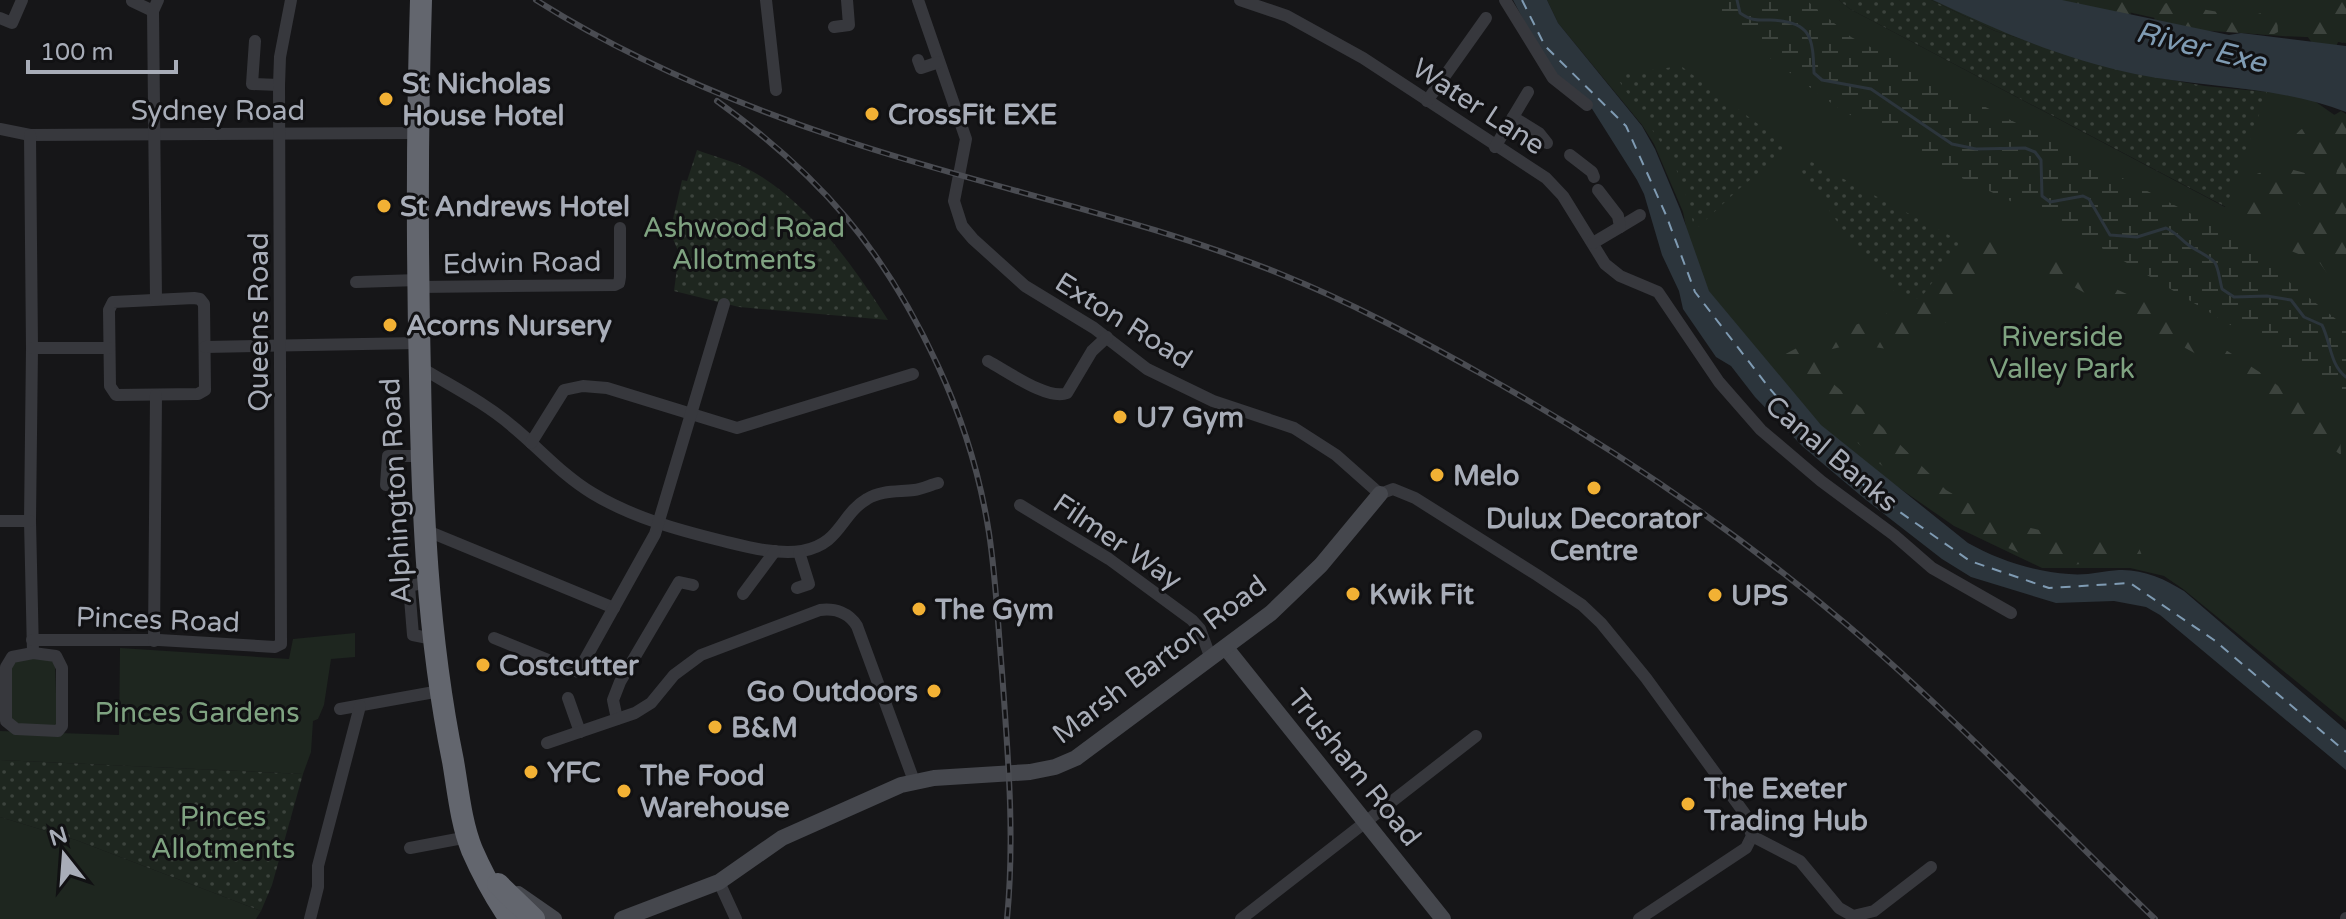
<svg xmlns="http://www.w3.org/2000/svg" width="2346" height="919" font-family="'Varela Round',sans-serif">
  <style>
    .green { fill: #1e261f }
    .forest { fill: url(#forest-firs) }
    .wetland { fill: url(#wetland-marsh) }
    .garden { fill: url(#garden-dots) }
    .water { fill: #2c353c }
    .lines { fill: none; stroke-linecap: round; stroke-linejoin: round }
    .stream { stroke: #2c353c; stroke-width: 3 }
    .ferry { stroke: #7f9bb3; stroke-width: 2; stroke-dasharray: 10 8; stroke-linecap: butt }
    .street { stroke: #37383d; stroke-width: 12 }
    .secondary { stroke: #45474d; stroke-width: 16 }
    .highway { stroke: #63666e; stroke-width: 22 }
    .rail-casing { stroke: #4a4c52; stroke-width: 6 }
    .rail { stroke: #111113; stroke-width: 3; stroke-dasharray: 9; stroke-linecap: butt }
    .poi-dot { fill: #f2b134; stroke: #111113; stroke-width: 3 }
    .labels { text-anchor: middle; stroke-width: 6; stroke-linejoin: round; paint-order: stroke }
    .poi-label { font-size: 28px; font-weight: bold; fill: #a8adb8; stroke: #111113; text-anchor: start }
    .street-label { font-size: 28px; fill: #a8adb8; stroke: #111113 }
    .park-label { font-size: 28px; fill: #7fa381; stroke: #111113 }
    .water-label { font-size: 30px; font-style: italic; fill: #7f9bb3; stroke: #111113 }
  </style>
  <defs>
    <pattern id="forest-firs" width="22" height="20" patternUnits="userSpaceOnUse" patternTransform="scale(2)"><rect width="22" height="20" fill="#1e261f"/><path d="M5 1l3.5 6h-7zM16 11l3.5 6h-7z" fill="#3c433d"/></pattern>
    <pattern id="wetland-marsh" width="20" height="14" patternUnits="userSpaceOnUse" patternTransform="scale(2)"><rect width="20" height="14" fill="#1e261f"/><path d="M1 5h8M5 5V1M11 12h8M15 12V8" fill="none" stroke="#3c433d"/></pattern>
    <pattern id="garden-dots" width="8" height="8" patternUnits="userSpaceOnUse" patternTransform="scale(2)"><rect width="8" height="8" fill="#1e261f"/><path d="M2 2h.1M6 6h.1" fill="none" stroke="#3c433d" stroke-width="1.8" stroke-linecap="round"/></pattern>
  </defs>
  <rect width="100%" height="100%" fill="#161618"/>
  <g class="green">
    <path d="M1547,0H1839L1850,9L2225,207L2266,92L2133,73L1995,31L1931,0H1951L2296,88L2346,123V722L2183,589L2164,576L2130,568H2042L1954,526L1830,440L1784,391L1707,289L1689,242L1683,212L1654,144L1642,125L1558,23Z"/>
    <path d="M2081,0H2346V37C2256,40 2168,24 2081,0Z"/>
    <path d="M355,633V657L331,659L324,705L318,719L313,721L311,752L303,774L0,760V731L119,735L120,648L289,659L293,639Z"/>
    <path d="M19,658L51,660L55,663L57,723L51,728L14,723L10,715L11,667Z"/>
    <path d="M0,817L76,840L261,911L256,919H0Z"/>
  </g>
  <g class="forest">
    <path d="M2046,0H2130L2131,21Z"/>
    <path d="M2319,0H2346V43L2338,42L2335,49L2315,47L2305,33L2308,17L2335,15L2334,9L2322,5Z"/>
    <path d="M2166,3L2236,15L2258,14L2270,10L2277,15L2278,32L2272,35L2211,31L2195,39L2155,27L2154,13Z"/>
    <path d="M2341,111L2346,114V272L2327,273L2319,262L2291,251L2284,237L2285,231L2318,224L2299,204L2297,197L2288,200H2273C2268,217 2259,217 2242,216L2239,207L2254,175L2278,166L2324,178L2336,175L2338,165L2330,162L2288,158C2293,119 2314,128 2341,111Z"/>
    <path d="M1991,238L2005,254L1956,315L1923,339L1894,350L1854,344L1819,352L1823,375L1874,419L1946,490L1997,520L2073,538L2137,543L2143,558L2050,567L1964,528L1876,461L1789,375L1778,358L1810,341L1914,304L1964,252Z"/>
    <path d="M2044,256H2060L2118,290L2171,314L2267,377L2340,435L2341,455L2209,361L2032,264Z"/>
  </g>
  <path class="wetland" d="M1691,0H1806L1851,37L2226,232L2346,327V405L2279,354L2107,251L2046,218L1930,163L1834,105Z"/>
  <g class="garden">
    <path d="M1839,0H1931L1995,31L2133,73L2205,86L2267,92L2226,207L1850,9Z"/>
    <path d="M1681,66L1790,148L1740,188L1695,230L1683,184L1670,156L1615,75Z"/>
    <path d="M697,150C713,156 730,160 744,167C804,196 853,265 888,320L739,307L674,291L679,253L670,232L682,180L687,181Z"/>
    <path d="M1808,160L1962,242L1920,299L1896,293L1856,248L1799,168Z"/>
    <path d="M0,760L303,774L272,885L261,911L76,840L0,817Z"/>
  </g>
  <g class="water">
    <path d="M1513,0H1547L1558,23L1642,126L1655,149L1680,209L1709,291L1821,425L1968,543C1998,560 2035,572 2069,574C2086,576 2103,571 2119,570C2143,569 2165,579 2184,591L2346,730V770L2160,615L2146,607L2114,601L2056,603L1971,577L1942,559L1866,500L1802,446L1755,397L1731,366L1716,357L1683,309L1679,291L1662,255L1644,194L1637,180L1589,104L1553,76Z"/>
    <path d="M1933,0H2062L2229,35L2241,33L2346,46V112C2279,86 2205,88 2135,74C2063,59 1998,31 1933,0Z"/>
  </g>
  <g class="lines">
    <path class="stream" d="M1737,0L1740,13C1752,21 1756,20 1770,20C1811,21 1813,37 1814,73L1822,80L1871,89L1952,144L1976,149L2025,148L2035,152L2041,160L2042,196L2050,202L2083,196L2089,199L2110,235L2137,237L2166,228C2179,234 2182,242 2193,248C2220,264 2215,258 2222,289L2234,297L2267,296L2291,300L2304,317L2322,325C2331,343 2330,365 2346,377"/>
    <path class="ferry" d="M1522,0L1545,46L1626,126L1666,215L1695,292L1770,389L1819,445L1874,494L1970,561L2049,588L2130,583L2214,640L2346,752"/>
    <g class="street">
      <path d="M766,0L776,90"/>
      <path d="M918,0L966,139L954,201L962,226L973,239L1025,286L1094,328L1147,369L1213,401L1294,428L1336,455L1380,494L1393,489L1415,498L1537,575L1582,605L1601,623L1646,678L1745,814L1752,836L1746,848L1639,919"/>
      <path d="M1240,0L1287,16L1363,58L1546,178L1563,196L1605,264L1620,276L1658,292L1719,382L1761,430L1821,481L1894,535L1932,568L2011,613"/>
      <path d="M1505,0L1553,78L1587,105"/>
      <path d="M132,1L153,11"/>
      <path d="M0,18L12,23L22,0"/>
      <path d="M834,27L849,25L847,0"/>
      <path d="M255,41L252,84L279,85"/>
      <path d="M918,60L921,68L939,62"/>
      <path d="M1427,101L1486,18"/>
      <path d="M1513,117L1539,133L1547,143"/>
      <path d="M0,129L30,135L417,133"/>
      <path d="M30,135L32,348L30,521L33,653L12,657L6,667V721L16,729L58,731L62,726V668L56,656L33,653"/>
      <path d="M1495,147L1528,92"/>
      <path d="M1570,155L1592,172L1594,177"/>
      <path d="M1620,227L1640,215"/>
      <path d="M1593,243L1620,227L1618,216L1598,190"/>
      <path d="M356,282L418,280"/>
      <path d="M418,287L615,285L619,283L620,277V228"/>
      <path d="M194,298L200,299L204,304L205,390L198,394L116,395L110,386L109,310L113,302Z"/>
      <path d="M156,299L153,11L158,0"/>
      <path d="M205,347L418,343"/>
      <path d="M32,348H109"/>
      <path d="M988,361C1007,371 1048,401 1067,393L1092,351L1107,337"/>
      <path d="M420,367C451,386 484,402 512,426C539,448 562,475 592,493C631,517 678,530 723,541C748,547 777,555 802,551C841,544 840,515 867,499C881,490 899,492 914,490C922,489 930,485 938,483"/>
      <path d="M531,443L564,390L583,386L607,388L737,428L913,374"/>
      <path d="M386,485L388,456H421"/>
      <path d="M1020,505L1109,559L1192,620L1200,629L1211,659"/>
      <path d="M0,521H30"/>
      <path d="M425,530L614,608"/>
      <path d="M428,582L409,586L413,635L433,639"/>
      <path d="M797,588L809,584L799,552"/>
      <path d="M743,594L775,551"/>
      <path d="M494,638L578,672L655,534L724,304"/>
      <path d="M32,640H159L275,647L281,644L279,85L280,57L291,0"/>
      <path d="M154,641L156,395"/>
      <path d="M568,698L580,732"/>
      <path d="M340,709L440,691"/>
      <path d="M617,719L613,700L620,682L679,582L693,585"/>
      <path d="M547,743L635,713L651,703L674,675L701,655L820,610C835,608 849,613 857,626L914,781"/>
      <path d="M1752,836L1800,861L1839,908L1853,916L1874,911L1931,867"/>
      <path d="M410,848L468,837"/>
      <path d="M719,882L736,919"/>
      <path d="M310,919L318,887V866L360,706"/>
      <path d="M1241,919L1476,736"/>
      <path d="M2346,919V918"/>
    </g>
    <g class="secondary">
      <path d="M1226,648L1443,919"/>
      <path d="M518,894L554,919"/>
      <path d="M622,919L719,882L782,838L901,785L934,778L1030,772L1055,767L1076,758L1271,613L1321,565L1380,494"/>
    </g>
    <g class="highway">
      <path d="M421,0C417,125 417,250 420,376C422,505 427,634 453,761C458,790 461,823 472,850C482,873 496,898 510,919"/>
      <path d="M498,884L534,919"/>
    </g>
    <defs>
      <g id="rail">
        <path d="M536,0C629,59 734,103 838,138C985,188 1138,216 1283,275C1350,302 1415,337 1478,372C1608,444 1732,528 1846,624C1954,716 2053,820 2155,919"/>
        <path d="M717,101C821,176 884,249 938,366C963,420 980,475 989,533C996,579 998,626 1002,672C1008,755 1015,836 1007,919"/>
      </g>
    </defs>
    <use href="#rail" class="rail-casing"/>
    <use href="#rail" class="rail"/>
  </g>
  <g class="poi-dot">
    <circle cx="386" cy="99" r="8"/>
    <circle cx="872" cy="114" r="8"/>
    <circle cx="384" cy="206" r="8"/>
    <circle cx="390" cy="325" r="8"/>
    <circle cx="1120" cy="417" r="8"/>
    <circle cx="1437" cy="475" r="8"/>
    <circle cx="1594" cy="488" r="8"/>
    <circle cx="1353" cy="594" r="8"/>
    <circle cx="1715" cy="595" r="8"/>
    <circle cx="919" cy="609" r="8"/>
    <circle cx="483" cy="665" r="8"/>
    <circle cx="934" cy="691" r="8"/>
    <circle cx="715" cy="727" r="8"/>
    <circle cx="531" cy="772" r="8"/>
    <circle cx="624" cy="791" r="8"/>
    <circle cx="1688" cy="804" r="8"/>
  </g>
  <g class="labels">
    <g class="poi-label">
      <text x="402" y="93">St Nicholas<tspan x="402" dy="32">House Hotel</tspan></text>
      <text x="888" y="124">CrossFit EXE</text>
      <text x="400" y="216">St Andrews Hotel</text>
      <text x="406" y="335">Acorns Nursery</text>
      <text x="1136" y="427">U7 Gym</text>
      <text x="1453" y="485">Melo</text>
      <text x="1594" y="528" text-anchor="middle">Dulux Decorator<tspan x="1594" dy="32">Centre</tspan></text>
      <text x="1369" y="604">Kwik Fit</text>
      <text x="1731" y="605">UPS</text>
      <text x="935" y="619">The Gym</text>
      <text x="499" y="675">Costcutter</text>
      <text x="918" y="701" text-anchor="end">Go Outdoors</text>
      <text x="731" y="737">B&amp;M</text>
      <text x="547" y="782">YFC</text>
      <text x="640" y="785">The Food<tspan x="640" dy="32">Warehouse</tspan></text>
      <text x="1704" y="798">The Exeter<tspan x="1704" dy="32">Trading Hub</tspan></text>
    </g>
    <g class="street-label">
      <text transform="translate(1479 106) rotate(33)" y="10">Water Lane</text>
      <text x="218" y="120">Sydney Road</text>
      <text transform="translate(522 262) rotate(-1)" y="10">Edwin Road</text>
      <text transform="translate(1124 320) rotate(32)" y="10">Exton Road</text>
      <text transform="translate(258 322) rotate(-90)" y="10">Queens Road</text>
      <text transform="translate(1832 453) rotate(40)" y="10">Canal Banks</text>
      <text transform="translate(395 491) rotate(-93)" y="10">Alphington Road</text>
      <text transform="translate(1118 541) rotate(34)" y="10">Filmer Way</text>
      <text transform="translate(158 619) rotate(2)" y="10">Pinces Road</text>
      <text transform="translate(1159 659) rotate(-37)" y="10">Marsh Barton Road</text>
      <text transform="translate(1355 767) rotate(51)" y="10">Trusham Road</text>
    </g>
    <g class="park-label">
      <text x="744" y="237">Ashwood Road<tspan x="744" dy="32">Allotments</tspan></text>
      <text x="2062" y="346">Riverside<tspan x="2062" dy="32">Valley Park</tspan></text>
      <text x="197" y="722">Pinces Gardens</text>
      <text x="223" y="826">Pinces<tspan x="223" dy="32">Allotments</tspan></text>
    </g>
    <g class="water-label">
      <text transform="translate(2201 47) rotate(14)" y="10">River Exe</text>
    </g>
  </g>
  <g transform="translate(64 855) rotate(343)" stroke="#111113" stroke-width="6" paint-order="stroke">
  <path d="M0-6L14 30L0 20L-14 30Z" fill="#a8adb8"/>
  <text y="-12" font-size="22" font-weight="bold" text-anchor="middle" fill="#a8adb8">N</text>
  </g>
  <path d="M28 60v12h148v-12" fill="none" stroke="#a8adb8" stroke-width="4"/>
  <text x="40" y="60" font-size="24" fill="#a8adb8" stroke="#111113" stroke-width="6" paint-order="stroke">100 m</text>
</svg>
